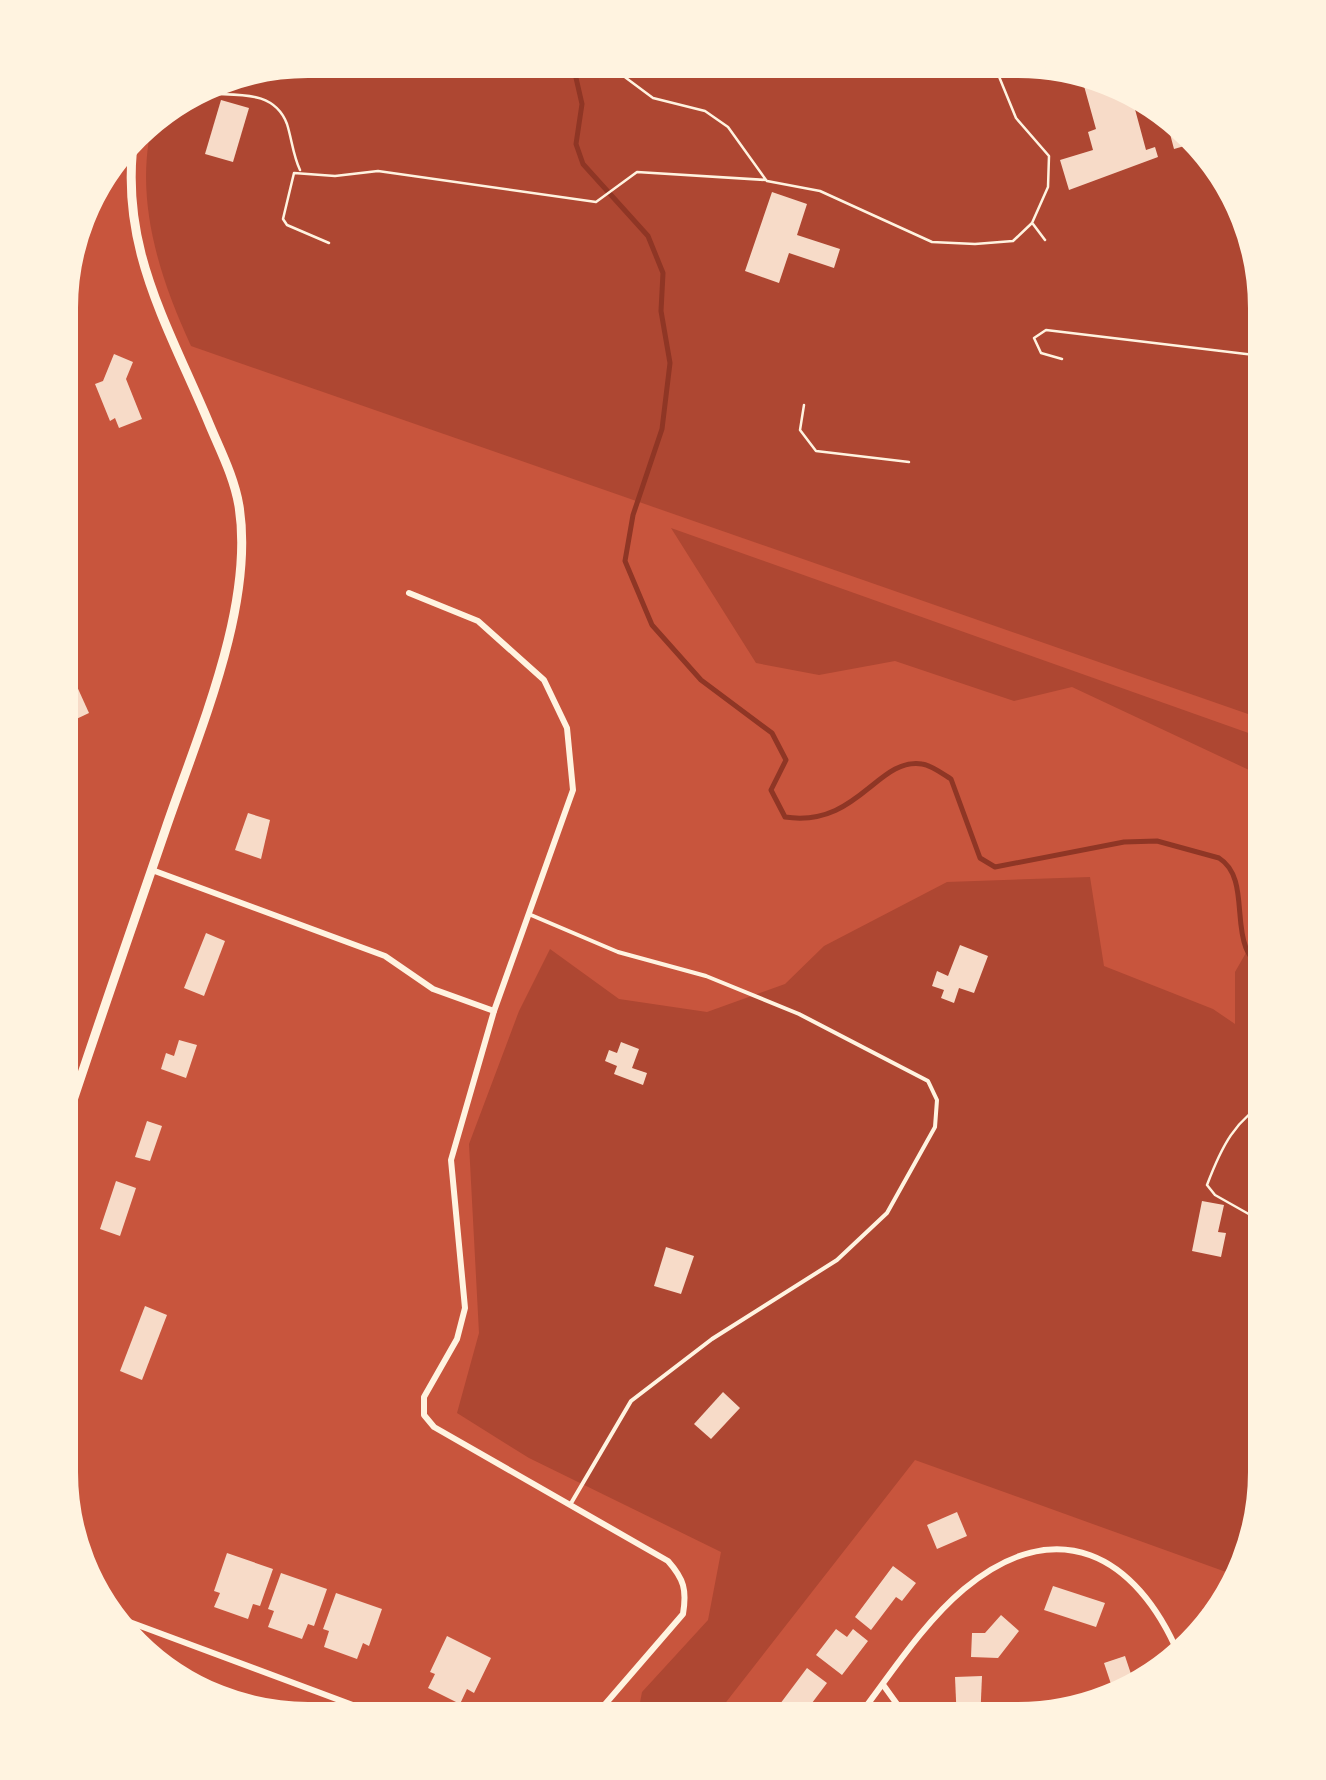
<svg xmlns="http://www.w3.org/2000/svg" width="1326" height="1780" font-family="'PT Serif',serif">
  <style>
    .green { fill: #ae4732 }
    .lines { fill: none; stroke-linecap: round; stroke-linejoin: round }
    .stream { stroke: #8f3625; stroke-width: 5 }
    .building { fill: #f7dbc8 }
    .path { stroke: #fff3e0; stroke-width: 2.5 }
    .service { stroke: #fff3e0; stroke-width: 4 }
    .minor { stroke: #fff3e0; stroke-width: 6 }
    .tertiary { stroke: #fff3e0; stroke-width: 9 }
    .rim { fill: none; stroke: #fff3e0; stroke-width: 12 }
  </style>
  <rect width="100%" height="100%" fill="#c8553d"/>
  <g class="green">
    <path d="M309,55L1051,57L1159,98L1245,196L1271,308V722L191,346C157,272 131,190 156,110L227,69Z"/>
    <path d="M671,528L1271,741V788L1264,777L1072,687L1014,701L895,661L819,675L756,663Z"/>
    <path d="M1090,877L1104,966L1213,1009L1235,1024V972L1271,909L1270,1488L1240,1577L915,1460L709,1724H636L642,1692L708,1620L721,1552L529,1458L457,1413L479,1333L469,1144L519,1011L550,949L619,999L707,1012L785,984L824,946L947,882Z"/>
  </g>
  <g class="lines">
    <path class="stream" d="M571,56L582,104L576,144L583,164L648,236L663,273L661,311L670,363L662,429L633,515L625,561L652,625L701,680L772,733L786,760L771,790L785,817C858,828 877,757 922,764C931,765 943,774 951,779L980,858L995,867L1124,842L1157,841L1219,858C1257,882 1220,954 1271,971"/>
  </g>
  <g class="building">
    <path d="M1079,68L1129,87L1146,150L1155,147L1158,157L1069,190L1060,160L1093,150L1088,132L1096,129Z"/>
    <path d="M221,100L249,108L233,162L205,154Z"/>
    <path d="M1183,126L1194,138L1202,147L1197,149L1195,143L1174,149L1169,130Z"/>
    <path d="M772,192L807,204L797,235L840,249L834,268L789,253L779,283L745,271Z"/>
    <path d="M114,354L133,362L126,379L142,419L119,428L115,418L110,421L95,384L103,381Z"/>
    <path d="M70,671L89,713L70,722L56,695V678Z"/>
    <path d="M248,813L270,820L261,859L235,850Z"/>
    <path d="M206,933L225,941L204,996L184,988Z"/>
    <path d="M960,945L988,956L974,993L959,988L954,1003L941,998L944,990L932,986L937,971L948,976Z"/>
    <path d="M179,1040L197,1045L186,1078L161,1069L166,1053L174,1056Z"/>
    <path d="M621,1042L639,1049L632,1068L647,1073L643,1085L614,1074L617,1066L605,1061L609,1050L617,1053Z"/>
    <path d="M147,1121L162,1126L150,1161L135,1157Z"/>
    <path d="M116,1181L136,1188L120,1236L100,1229Z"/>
    <path d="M1202,1201L1224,1205L1218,1232L1226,1233L1221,1257L1192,1251Z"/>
    <path d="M666,1247L694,1256L681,1294L654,1286Z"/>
    <path d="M145,1306L167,1315L142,1380L120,1371Z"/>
    <path d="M723,1392L740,1408L711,1439L694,1424Z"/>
    <path d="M957,1512L967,1536L937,1549L927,1525Z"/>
    <path d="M227,1553L273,1569L260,1606L253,1604L248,1619L214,1607L220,1593L214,1591Z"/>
    <path d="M893,1566L916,1583L902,1601L896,1597L871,1630L855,1617Z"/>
    <path d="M281,1573L327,1589L314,1626L308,1624L302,1639L268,1627L274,1611L268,1609Z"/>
    <path d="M1053,1586L1105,1603L1096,1627L1044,1610Z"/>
    <path d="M336,1593L382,1609L369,1646L363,1643L357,1659L324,1647L329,1631L323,1629Z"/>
    <path d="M1223,1599L1228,1613L1211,1628L1202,1610Z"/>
    <path d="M1001,1615L1019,1631L998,1658L971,1657L972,1633H985Z"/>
    <path d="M836,1629L847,1637L853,1629L868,1641L842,1675L816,1655Z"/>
    <path d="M447,1636L491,1658L474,1693L467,1689L460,1704L428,1688L435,1674L430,1672Z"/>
    <path d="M1125,1656L1131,1674L1138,1671L1142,1685L1130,1699L1117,1702L1104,1663Z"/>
    <path d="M807,1668L827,1683L806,1711L812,1716L805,1724H798L777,1708Z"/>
    <path d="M982,1676L980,1722L957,1723L955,1677Z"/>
  </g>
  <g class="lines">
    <g class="path">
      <path d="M202,93C232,97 273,87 287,124C292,140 293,155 300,170"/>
      <path d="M767,181L820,191L932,242L975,244L1013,241L1032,223L1048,187L1049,156L1016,118L991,57"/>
      <path d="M1033,224L1045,240"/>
      <path d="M329,243L287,225L283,219L294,173L335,176L378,171L596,202L637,172L766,180L728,127L705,111L653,98L614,69L540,56"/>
      <path d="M1062,359L1041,353L1034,338L1046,330L1271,357"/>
      <path d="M804,405L800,430L816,451L909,462"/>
      <path d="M1254,1217L1215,1195L1207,1185C1221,1148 1235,1118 1271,1100"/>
    </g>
    <path class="service" d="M531,915L618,952L706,976L799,1014L928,1081L937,1100L935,1127L887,1213L837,1260L712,1339L631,1401L570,1505"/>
    <g class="minor">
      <path d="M409,593L478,621L544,680L567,728L573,790L494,1011L451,1160L465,1308L457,1339L424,1397V1415L434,1427L668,1561C684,1579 687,1590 683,1614L588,1724"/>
      <path d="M152,870L385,956L433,989L494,1011"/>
      <path d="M108,1614L401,1723"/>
      <path d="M884,1686L912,1725"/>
      <path d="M852,1725C887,1680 921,1625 964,1589C1057,1512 1136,1554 1179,1655"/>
    </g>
    <path class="tertiary" d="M56,1152C91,1044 129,936 166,828C198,734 255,606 239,506C234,476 219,448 208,421C165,319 115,239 136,125"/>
  </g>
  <path d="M0 0H1326V1780H0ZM308 72H1018A236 236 0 0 1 1254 308V1472A236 236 0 0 1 1018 1708H308A236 236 0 0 1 72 1472V308A236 236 0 0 1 308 72Z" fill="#fff3e0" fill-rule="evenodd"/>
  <path class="rim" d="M308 72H1018A236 236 0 0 1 1254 308V1472A236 236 0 0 1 1018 1708H308A236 236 0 0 1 72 1472V308A236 236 0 0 1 308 72Z"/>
</svg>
